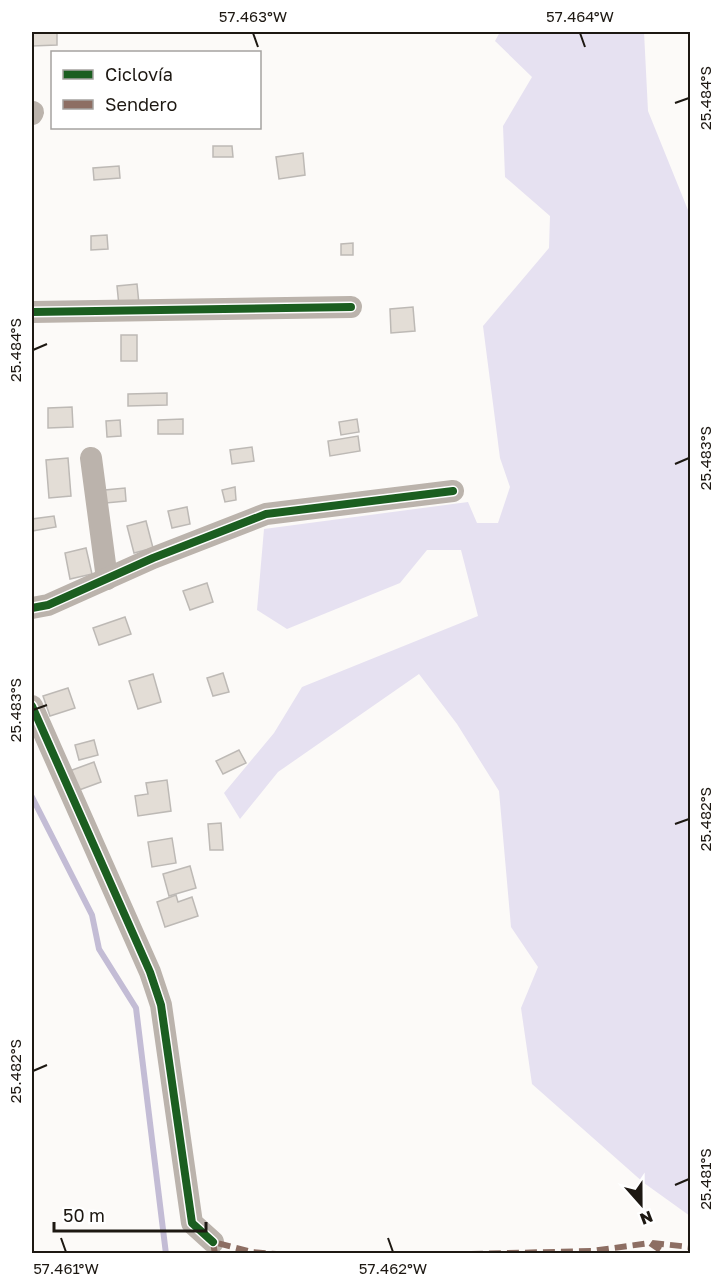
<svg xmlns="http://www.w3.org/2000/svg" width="722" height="1285" font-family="'Golos Text',sans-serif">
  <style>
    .green { fill: #e6e1f1 }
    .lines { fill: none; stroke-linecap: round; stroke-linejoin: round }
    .stream { stroke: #c3bcd5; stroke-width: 6 }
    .building { fill: #e3ddd6; stroke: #bdb9b5; stroke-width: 1.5 }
    .minor { stroke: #bbb3ac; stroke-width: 22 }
    .quiet { stroke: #8d6e63; stroke-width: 6; stroke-dasharray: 12 6; stroke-linecap: butt }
    .cycleway-casing { stroke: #fff; stroke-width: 11 }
    .cycleway { stroke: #1b5e20; stroke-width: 8 }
    .ticks { fill: none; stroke: #1d1812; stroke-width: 2 }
    .neatline { fill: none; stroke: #1d1812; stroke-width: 2 }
    .ticks-label { font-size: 15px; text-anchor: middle; fill: #1d1812 }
  </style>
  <rect width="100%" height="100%" fill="#fcfaf8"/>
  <path class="green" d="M500,32H644L648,111L690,215V1216L644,1183L532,1084L521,1008L538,967L511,927L499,791L457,724L419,674L278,772L240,819L224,793L274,733L302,687L478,616L461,550H427L400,583L287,629L257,610L264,529L468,502L477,523H498L510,487L500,458L483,326L549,248L550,216L505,177L503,126L532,77L495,41Z"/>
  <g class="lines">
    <path class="stream" d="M32,797L92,915L99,949L136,1008L166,1254"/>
  </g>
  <g class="building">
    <path d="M32,32H57V45L32,46Z"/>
    <path d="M213,146H232L233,157H213Z"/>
    <path d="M303,153L305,175L279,179L276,157Z"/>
    <path d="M119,166L120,178L94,180L93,168Z"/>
    <path d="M107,235L108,249L91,250V236Z"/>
    <path d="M353,243V255H341V244Z"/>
    <path d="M137,284L139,304L119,306L117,286Z"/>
    <path d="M413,307L415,331L391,333L390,309Z"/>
    <rect x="121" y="335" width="16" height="26"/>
    <path d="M167,393V405L128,406V394Z"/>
    <path d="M72,407L73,427L48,428V408Z"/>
    <path d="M183,419V434H158V420Z"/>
    <path d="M357,419L359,432L341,435L339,422Z"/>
    <path d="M120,420L121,436L107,437L106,421Z"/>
    <path d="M358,436L360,451L330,456L328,441Z"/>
    <path d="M252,447L254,461L232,464L230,450Z"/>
    <path d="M68,458L71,496L49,498L46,460Z"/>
    <path d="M235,487L236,500L225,502L222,490Z"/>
    <path d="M125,488L126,501L106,503L105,490Z"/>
    <path d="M187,507L190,524L172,528L168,511Z"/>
    <path d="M54,516L56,527L32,531V519Z"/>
    <path d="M146,521L153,548L134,553L127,526Z"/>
    <path d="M86,548L92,574L70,579L65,553Z"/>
    <path d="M207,583L213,602L190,610L183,591Z"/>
    <path d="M125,617L131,634L99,645L93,628Z"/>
    <path d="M223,673L229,692L213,696L207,678Z"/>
    <path d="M153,674L161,702L138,709L129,681Z"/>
    <path d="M68,688L75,708L50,716L43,696Z"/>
    <path d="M94,740L98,755L79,760L75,745Z"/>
    <path d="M239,750L246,763L223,774L216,761Z"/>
    <path d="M94,762L101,782L71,793L64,773Z"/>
    <path d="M167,780L171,811L138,816L135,796L148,794L146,783Z"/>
    <path d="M221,823L223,850H210L208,824Z"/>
    <path d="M172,838L176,863L152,867L148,842Z"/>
    <path d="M190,866L196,888L169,896L163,874Z"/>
    <path d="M176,895L178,902L192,897L198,916L165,927L157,902Z"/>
  </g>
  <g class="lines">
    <g class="minor">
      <path d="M32,114L33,112"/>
      <path d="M32,312L351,307"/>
      <path d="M91,458L107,579"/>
      <path d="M32,608L48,605L153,558L266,514L453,491"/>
      <path d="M32,706L150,972L161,1005L192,1223L213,1242"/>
    </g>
    <g class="quiet">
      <path d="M652,1243L690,1247"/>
      <path d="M215,1254L213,1242L252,1252L276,1254"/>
      <path d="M471,1254L592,1251L650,1243L666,1254"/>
    </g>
    <defs>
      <g id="cycleway">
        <path d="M32,312L351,307"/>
        <path d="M32,608L48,605L153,558L266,514L453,491"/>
        <path d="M32,706L150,972L161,1005L192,1223L213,1242"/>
      </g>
    </defs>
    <use href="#cycleway" class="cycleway-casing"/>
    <use href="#cycleway" class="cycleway"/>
  </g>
  <path class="ticks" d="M253,33L258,47M580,33L585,47M675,103L689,98M33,350L47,344M675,464L689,458M33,710L47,705M675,824L689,819M33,1071L47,1065M675,1185L689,1179M61,1238L66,1252M388,1238L393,1252"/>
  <rect width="722" height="1285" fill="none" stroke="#ffffff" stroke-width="66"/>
  <rect x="51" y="51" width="210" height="78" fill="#ffffff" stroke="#a5a3a0" stroke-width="1.5"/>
  <rect x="63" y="70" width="30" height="9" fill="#1b5e20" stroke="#a5a3a0" stroke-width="1.5"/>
  <text x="105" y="81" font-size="18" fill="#1d1812">Ciclovía</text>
  <rect x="63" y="100" width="30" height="9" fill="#8d6e63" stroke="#a5a3a0" stroke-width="1.5"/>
  <text x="105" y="111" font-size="18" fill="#1d1812">Sendero</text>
  <g transform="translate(641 1204) rotate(159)" stroke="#ffffff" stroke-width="4.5" paint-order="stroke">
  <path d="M0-4.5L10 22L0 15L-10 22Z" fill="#1d1812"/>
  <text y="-9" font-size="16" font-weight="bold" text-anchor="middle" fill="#1d1812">N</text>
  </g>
  <path d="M54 1222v9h152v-9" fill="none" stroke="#1d1812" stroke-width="3"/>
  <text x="63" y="1222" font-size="18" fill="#1d1812" stroke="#ffffff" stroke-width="4.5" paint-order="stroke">50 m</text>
  <rect x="33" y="33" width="656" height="1219" class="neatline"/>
  <g class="ticks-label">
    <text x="253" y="22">57.463°W</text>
    <text x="580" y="22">57.464°W</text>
    <text transform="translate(706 98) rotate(-90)" y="5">25.484°S</text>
    <text transform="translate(16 350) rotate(-90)" y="5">25.484°S</text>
    <text transform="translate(706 458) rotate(-90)" y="5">25.483°S</text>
    <text transform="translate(16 710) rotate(-90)" y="5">25.483°S</text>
    <text transform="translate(706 819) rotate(-90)" y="5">25.482°S</text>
    <text transform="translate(16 1071) rotate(-90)" y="5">25.482°S</text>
    <text transform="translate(706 1179) rotate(-90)" y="5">25.481°S</text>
    <text x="66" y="1274">57.461°W</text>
    <text x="393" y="1274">57.462°W</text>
  </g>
</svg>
